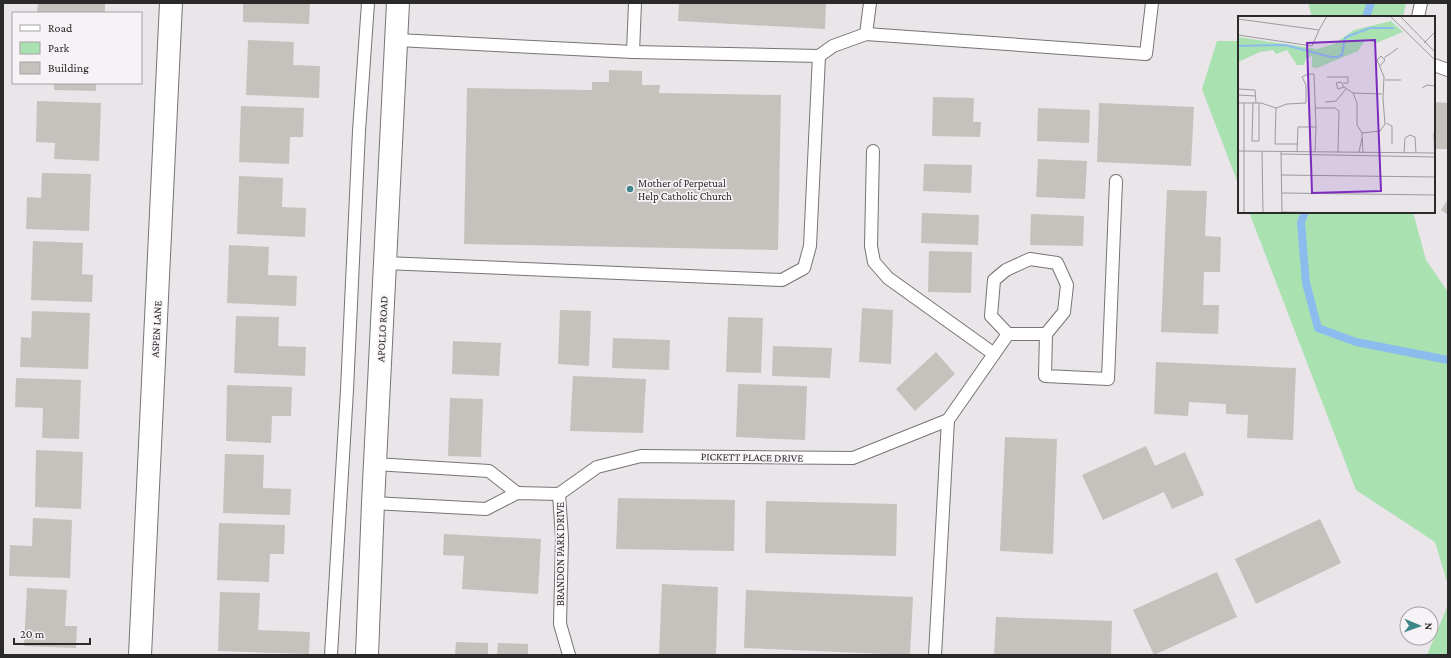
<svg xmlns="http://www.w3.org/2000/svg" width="1451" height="658" font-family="'Crimson Pro',serif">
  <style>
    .green { fill: #a9e1b1 }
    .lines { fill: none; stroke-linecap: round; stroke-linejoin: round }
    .stream { stroke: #8cbcee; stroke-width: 8 }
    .building { fill: #c5c2be }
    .service-casing { stroke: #777376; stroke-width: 14 }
    .minor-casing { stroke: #777376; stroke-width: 24 }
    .tertiary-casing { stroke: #777376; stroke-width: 24 }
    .service { stroke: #fff; stroke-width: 12 }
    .minor { stroke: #fff; stroke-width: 22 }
    .tertiary { stroke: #fff; stroke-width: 22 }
    .poi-dot { fill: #3e868a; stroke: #f6f2f6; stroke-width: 1.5 }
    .labels { text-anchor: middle; stroke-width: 3.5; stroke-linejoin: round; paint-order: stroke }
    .poi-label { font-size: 11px; fill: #2b2a2b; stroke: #f6f2f6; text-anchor: start }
    .street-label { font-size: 11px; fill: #2b2a2b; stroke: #f6f2f6 }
    .inset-river { fill: none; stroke: #8cbcee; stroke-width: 2 }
    .inset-road { fill: none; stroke: #9d9a9d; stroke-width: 1 }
    .view { fill: #7b2cbf; fill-opacity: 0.15; stroke: #7b2cbf; stroke-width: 2 }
    .inset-edge { fill: none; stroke: #2b2a2b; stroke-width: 2 }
  </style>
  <rect width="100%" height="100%" fill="#e9e5e9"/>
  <g class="green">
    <path d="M1308,3H1406L1403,17H1312Z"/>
    <path d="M1217,41H1239V186L1202,89Z"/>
    <path d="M1249,212H1413L1426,260L1448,292V585L1435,542L1356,490Z"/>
    <path d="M1448,605V655H1427Z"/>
  </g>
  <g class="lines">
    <g class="stream">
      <path d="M1366,17L1371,3"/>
      <path d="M1305,212L1301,222L1306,283L1318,328L1356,342L1448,360"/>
    </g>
  </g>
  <g class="building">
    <path d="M38,3H105V13H37Z"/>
    <path d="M243,3H310L309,24L243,22Z"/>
    <path d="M679,3H826L825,29L678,21Z"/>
    <path d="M248,40L294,42L293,65L320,66L319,98L246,95Z"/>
    <path d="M609,70L642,71V85H660L659,93L781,95L778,250L464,244L467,88L592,90V82H609Z"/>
    <path d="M54,83H96V91L54,90Z"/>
    <path d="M933,97L974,98L973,122H981L980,137L932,136Z"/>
    <path d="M37,101L101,103L99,161L54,159L55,143L36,142Z"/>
    <path d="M1434,102L1448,103V149H1435L1436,126H1434Z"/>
    <path d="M1099,103L1194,107L1191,166L1097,162Z"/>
    <path d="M241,106L304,108L303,137H290L289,164L239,162Z"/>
    <path d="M1038,108L1090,110L1089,143L1037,141Z"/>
    <path d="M1038,159L1087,161L1085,199L1036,197Z"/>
    <path d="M924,164L972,165L971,193L923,191Z"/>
    <path d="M42,173L91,174L89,231L26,229L27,197L41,198Z"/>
    <path d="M239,176L283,178L282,207L306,208L305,237L237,234Z"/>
    <path d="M1167,190L1207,191L1205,236L1221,237L1220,272H1204L1203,305H1219L1218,334L1161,332Z"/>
    <path d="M1448,199V215L1441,210Z"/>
    <path d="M922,213L979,215L978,245L921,243Z"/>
    <path d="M1031,214L1084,216L1083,246L1030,245Z"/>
    <path d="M33,241L83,243L82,274L93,275L92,302L31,300Z"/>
    <path d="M229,245L269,247L268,275L297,276L296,306L227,303Z"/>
    <path d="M929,251L972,252L971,293L928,292Z"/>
    <path d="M862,308L893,310L891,364L859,362Z"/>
    <path d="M560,310L591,311L589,366L558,364Z"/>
    <path d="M32,311L90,313L88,369L20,367L21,337L31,338Z"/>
    <path d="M236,316L279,317L278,346L306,347L305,376L234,373Z"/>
    <path d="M728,317L763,318L761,373L726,372Z"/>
    <path d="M613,338L670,340L669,370L612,368Z"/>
    <path d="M453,341L501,343L499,376L452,374Z"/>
    <path d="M773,346L832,348L830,378L772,376Z"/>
    <path d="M936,352L955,374L915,411L896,389Z"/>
    <path d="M1156,362L1296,368L1293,440L1247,438L1248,415L1226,414V404L1189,402L1188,416L1154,414Z"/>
    <path d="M573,376L646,379L643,433L570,431Z"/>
    <path d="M16,378L81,380L79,439L42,438L43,408L15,407Z"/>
    <path d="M738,384L807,386L805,440L736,437Z"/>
    <path d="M227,385L292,387L291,416H272L271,443L226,441Z"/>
    <path d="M450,398L483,399L481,457L448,456Z"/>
    <path d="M1005,437L1057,439L1053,554L1000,551Z"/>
    <path d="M1146,446L1155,466L1185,452L1204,495L1172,509L1164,492L1103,520L1082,475Z"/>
    <path d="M36,450L83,452L81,509L35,507Z"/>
    <path d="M225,454L264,455L263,488L291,489L290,515L223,513Z"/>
    <path d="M618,498L735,500L734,551L616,549Z"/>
    <path d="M766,501L897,504L896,556L765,553Z"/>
    <path d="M33,518L72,520L70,578L9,576L10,545L32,546Z"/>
    <path d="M1320,519L1341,563L1256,604L1235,559Z"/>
    <path d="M219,523L285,525L284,554H270L269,582L217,580Z"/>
    <path d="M444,534L541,539L538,594L462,589L464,556L443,555Z"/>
    <path d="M1217,572L1237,617L1154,655L1133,610Z"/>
    <path d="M662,584L718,587L716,655H659Z"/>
    <path d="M27,588L67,590L65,626H77L76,648L24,646Z"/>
    <path d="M746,590L913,597L910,655L744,648Z"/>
    <path d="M220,592L260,593L258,630L310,632L309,654L218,651Z"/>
    <path d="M996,617L1112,621L1111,655H994Z"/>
    <path d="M456,642L488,643V655H455Z"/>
    <path d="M498,643L528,644V655H497Z"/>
  </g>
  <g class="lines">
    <defs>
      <g id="service">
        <path d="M1418,17L1421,3"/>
        <path d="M866,34L870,3"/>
        <path d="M397,40L633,52L635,3"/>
        <path d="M633,52L819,56L833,46L866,34L1146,54L1152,3"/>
        <path d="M1434,65L1448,70"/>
        <path d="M873,151L871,246L874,262L888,278L994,354"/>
        <path d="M385,263L782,280L804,268L810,246L819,56"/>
        <path d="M1046,334L1045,376L1108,379L1116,181"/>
        <path d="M375,464L489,471L517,493"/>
        <path d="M559,494L597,467L641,456L853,458L948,420L1008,334H1046L1064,312L1067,285L1057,263L1030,259L1006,270L994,280L991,316L1008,334"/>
        <path d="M559,494L562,538L560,624L569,655"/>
        <path d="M373,503L486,509L517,493L559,494"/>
        <path d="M331,655L347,390L359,131L368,3"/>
        <path d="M935,655L948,420"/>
      </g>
      <path id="minor" d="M140,655L171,3"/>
      <path id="tertiary" d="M367,655L373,503L398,3"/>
    </defs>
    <use href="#service" class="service-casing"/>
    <use href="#minor" class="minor-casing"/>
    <use href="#tertiary" class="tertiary-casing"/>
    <use href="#service" class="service"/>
    <use href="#minor" class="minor"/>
    <use href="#tertiary" class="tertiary"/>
  </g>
  <circle class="poi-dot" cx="630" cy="189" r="4"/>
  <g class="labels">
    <g class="poi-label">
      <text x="638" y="187">Mother of Perpetual<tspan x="638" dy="13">Help Catholic Church</tspan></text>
    </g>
    <g class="street-label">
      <text transform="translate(156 329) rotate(-87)" y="4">ASPEN LANE</text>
      <text transform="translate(382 329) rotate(-87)" y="4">APOLLO ROAD</text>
      <text transform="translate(752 457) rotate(1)" y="4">PICKETT PLACE DRIVE</text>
      <text transform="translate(560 554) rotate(-90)" y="4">BRANDON PARK DRIVE</text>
    </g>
  </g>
  <g transform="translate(1238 16)">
    <rect width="197" height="197" fill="#e9e5e9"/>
    <path d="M153,5L165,16L138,27L131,24L126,26L120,35L79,52L74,51V40L68,42L66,49H59L49,34L38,38L35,34L22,36L0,46V21L79,33L96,28L116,14Z" fill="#a9e1b1"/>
    <path class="inset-river" d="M0,30L47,29L93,41H99L104,39L107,22L111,20L132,12H156"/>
    <path class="inset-road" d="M152,0L197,44M162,0L197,36M0,3L81,14L89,0M0,19L74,30L81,14M186,27L197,16M146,42L160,32M89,61H110V67H105M147,64H163M106,71L100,73L98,67L103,66L106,71L115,77L119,87V109L124,117M184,72L189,69L197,70M0,73L17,74L18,87M115,77L144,78M0,79L18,80M87,86L98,85L108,73M0,87H23L38,92M6,87V197M15,87L14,125H21V87M77,92H97L101,95L100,136M148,107L154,110V128M124,117L142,115L147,108L145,83L146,61L139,44L143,40L147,44L142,50M124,117L125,137M196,117L197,153M60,128H37L38,92L49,88L68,87V69L64,61L70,58H76L78,111M0,135L197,137M24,135L25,197M43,136L44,197M59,136L60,111H78L77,136M121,136L124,122M166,137L167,122L172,119L177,121L178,137M43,138L197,141M43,159L197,161M44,177L197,179M44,196L96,197"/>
    <path class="view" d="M137,24L143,175L74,177L69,27Z"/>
    <rect width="197" height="197" class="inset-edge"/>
  </g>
  <rect width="1451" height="658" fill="none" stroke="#2b2a2b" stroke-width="8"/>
  <rect x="12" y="12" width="130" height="72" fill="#f6f2f6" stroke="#a5a2a5"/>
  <rect x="20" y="25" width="20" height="6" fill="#ffffff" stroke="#a5a2a5"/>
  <text x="48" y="32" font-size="12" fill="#2b2a2b">Road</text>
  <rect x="20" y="42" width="20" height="12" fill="#a9e1b1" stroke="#a5a2a5"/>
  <text x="48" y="52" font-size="12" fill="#2b2a2b">Park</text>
  <rect x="20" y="62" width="20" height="12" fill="#c5c2be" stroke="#a5a2a5"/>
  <text x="48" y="72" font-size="12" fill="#2b2a2b">Building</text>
  <g transform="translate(1419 626) rotate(92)"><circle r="19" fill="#f6f2f6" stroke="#a5a2a5"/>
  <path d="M0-3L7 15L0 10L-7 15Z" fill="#3e868a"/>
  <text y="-6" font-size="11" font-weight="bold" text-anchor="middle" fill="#2b2a2b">N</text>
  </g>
  <path d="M14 638v6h76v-6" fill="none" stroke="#2b2a2b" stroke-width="2"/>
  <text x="20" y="638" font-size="12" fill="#2b2a2b" stroke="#f6f2f6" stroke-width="3" paint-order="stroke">20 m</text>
</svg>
